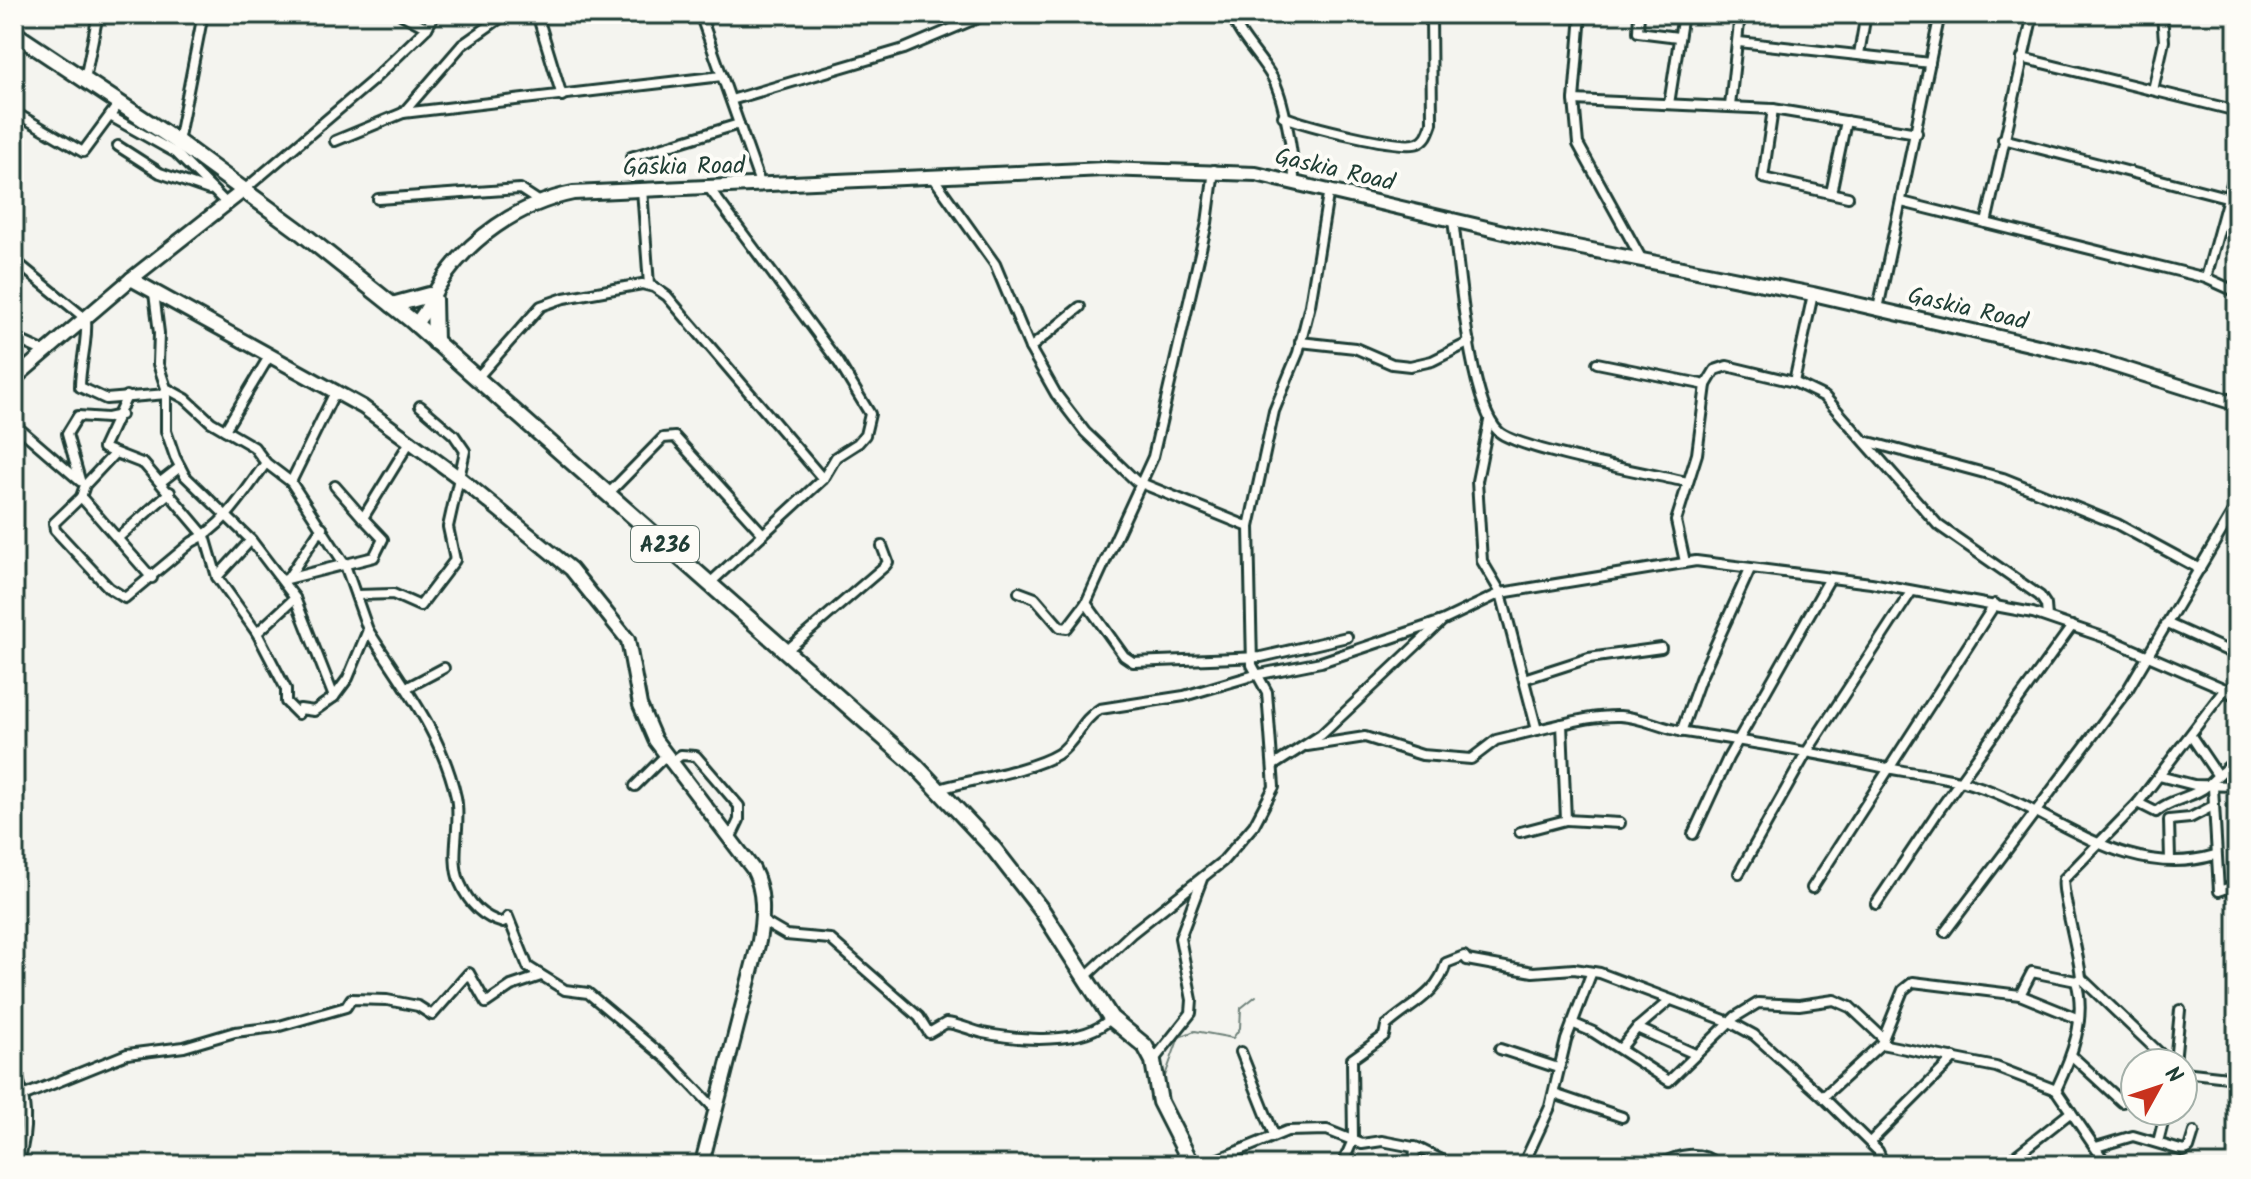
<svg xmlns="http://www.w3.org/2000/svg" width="2251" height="1179" font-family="Kalam,sans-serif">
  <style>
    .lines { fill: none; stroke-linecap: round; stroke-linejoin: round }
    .stream { stroke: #6e8179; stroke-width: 2 }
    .street-casing { stroke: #1f3d34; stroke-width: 14 }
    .secondary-casing { stroke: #1f3d34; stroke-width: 18 }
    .highway-casing { stroke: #1f3d34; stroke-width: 20 }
    .street { stroke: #fdfcf7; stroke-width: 8 }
    .secondary { stroke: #fdfcf7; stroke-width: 12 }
    .highway { stroke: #fdfcf7; stroke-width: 14 }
    .labels { text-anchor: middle; stroke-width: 8; stroke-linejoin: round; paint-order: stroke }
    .shield { fill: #fdfcf7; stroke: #62766e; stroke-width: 2 }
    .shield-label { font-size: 22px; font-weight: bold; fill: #1f3d34 }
    .street-label { font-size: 24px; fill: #1f3d34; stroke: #fdfcf7 }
  </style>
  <rect width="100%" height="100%" fill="#f4f4ef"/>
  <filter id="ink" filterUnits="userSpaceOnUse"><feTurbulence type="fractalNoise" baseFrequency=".0125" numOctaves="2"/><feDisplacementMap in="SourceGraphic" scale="16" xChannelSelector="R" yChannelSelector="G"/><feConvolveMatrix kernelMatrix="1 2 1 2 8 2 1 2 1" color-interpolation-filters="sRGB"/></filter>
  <g filter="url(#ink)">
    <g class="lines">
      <path class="stream" d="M1165,1076L1179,1037L1195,1031L1233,1038L1240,1028L1241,1008L1256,996"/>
      <defs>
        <g id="street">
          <path d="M401,14L427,28"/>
          <path d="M537,14L562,96"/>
          <path d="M700,14L761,186"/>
          <path d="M1231,14C1240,38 1259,55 1272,77C1284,97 1294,157 1294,181"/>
          <path d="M1581,14L1574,100L1578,144L1642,260"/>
          <path d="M1639,14L1638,32L1678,37"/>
          <path d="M1739,42L1930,63"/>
          <path d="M1859,54L1866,14"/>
          <path d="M2022,58L2237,111"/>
          <path d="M85,79L98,14"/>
          <path d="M2153,90L2164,41L2162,14"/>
          <path d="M731,100L904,49L987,14"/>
          <path d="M1574,100L1773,109L1917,133"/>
          <path d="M1669,104L1683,14"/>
          <path d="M1730,106L1740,14"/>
          <path d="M1773,109L1763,178L1848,197"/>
          <path d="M14,112L83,152L120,102"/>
          <path d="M403,113L722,76"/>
          <path d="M110,116L176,153L226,203"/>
          <path d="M1283,116C1304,125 1401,150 1418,143C1427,140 1429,131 1432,123L1431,14"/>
          <path d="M2003,139L2230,198"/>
          <path d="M335,141L403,113L462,45L506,14"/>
          <path d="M178,142L203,14"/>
          <path d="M118,146L160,173L209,190"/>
          <path d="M631,157L739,124"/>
          <path d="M935,180L995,264L1030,348L1056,394L1085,432L1136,481L1249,527"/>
          <path d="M709,188L839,363L870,414L865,435L858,443L836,457L823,479L710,583"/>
          <path d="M642,189L649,285"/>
          <path d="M244,190L371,82L427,28L435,14"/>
          <path d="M1831,193L1846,121"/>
          <path d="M378,199L520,189L540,202"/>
          <path d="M1902,202L2206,278L2237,292"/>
          <path d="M1453,220C1459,264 1469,405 1499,432C1520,450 1652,474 1687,482"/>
          <path d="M1986,223L2033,14"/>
          <path d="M14,260L86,319C88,342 80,363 80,387L106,399L167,394"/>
          <path d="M2206,278L2237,165"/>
          <path d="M154,293L159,333L158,364L166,388V431L175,457L185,476L251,540L295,598L334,697L348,678L368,630L345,565L291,482L266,463L254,447L211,422L186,399L166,388"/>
          <path d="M1878,309L1940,14"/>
          <path d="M14,338L45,352"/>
          <path d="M1300,342L1355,348L1392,364L1410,366L1432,361L1470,342"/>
          <path d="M1030,348L1080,307"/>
          <path d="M1597,363L1706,385"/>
          <path d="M477,378L541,306L564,298L642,284L654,287L667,296L823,479"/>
          <path d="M1794,382L1813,294"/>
          <path d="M127,396L103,448L144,464L205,536L217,577L257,633L286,689V702L298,714L300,709L314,711L334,697"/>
          <path d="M1489,421L1477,481L1482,561L1501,593L1537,730C1564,724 1592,715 1620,716C1643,717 1662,729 1685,732C1751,742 1816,753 1882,767C1914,774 1945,775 1977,786C2057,812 2125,882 2215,855"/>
          <path d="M14,424L80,481"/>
          <path d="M225,430L270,355"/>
          <path d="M1869,442L2003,478L2117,524L2200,569"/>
          <path d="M114,454L85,485L81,497L152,578"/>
          <path d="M80,480L67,434L78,416L107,418L121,415"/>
          <path d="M162,481L180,467"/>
          <path d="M291,482L336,390"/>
          <path d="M335,486L363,518"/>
          <path d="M608,494L663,438L675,437L763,534"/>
          <path d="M81,497L54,523L55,530L109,588L125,598L192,542C225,526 245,491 266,463"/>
          <path d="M118,538L170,492"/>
          <path d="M1685,562L1676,521L1697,454L1706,385L1715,370L1727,366L1794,382L1825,397L1938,525L2040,596L2046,605L2047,617"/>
          <path d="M217,577L251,540"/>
          <path d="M288,578L322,527"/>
          <path d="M283,580L374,557L383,539L363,518L411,440"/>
          <path d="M1019,592L1035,598L1060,627L1067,628L1086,603L1153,457L1207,223L1214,170"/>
          <path d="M357,595L393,594L420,606L455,560L448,527L465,451L454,435L420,406"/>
          <path d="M1086,603L1124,656L1133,662L1261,657L1347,637"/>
          <path d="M2168,624L2237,655"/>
          <path d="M368,630C402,684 442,733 456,797C462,825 449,857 460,883C469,904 482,917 503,923L508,917L528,967L565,990L588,993L669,1061L715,1109"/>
          <path d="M257,633L295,598"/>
          <path d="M786,651L885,566L888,562L882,546"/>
          <path d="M1524,679L1589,658L1661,648"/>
          <path d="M408,687L444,668"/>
          <path d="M1681,732L1700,679L1750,569"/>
          <path d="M2191,736L2216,773"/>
          <path d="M1307,746L1365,737L1422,755L1471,759L1496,740L1537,730"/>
          <path d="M670,763L681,755L696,756L739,806V820L730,839"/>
          <path d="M1274,765L1321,735L1440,623"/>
          <path d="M2159,776L2194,785L2237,786"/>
          <path d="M635,786L665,756"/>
          <path d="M2213,787L2219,891L2237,885"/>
          <path d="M939,789C971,780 1032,770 1058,754C1076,742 1081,720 1100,709L1184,696L1255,675L1321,662L1442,621L1501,593L1696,561L1871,583L2033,613L2109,639L2225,689L2237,698"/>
          <path d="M2138,803L2156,812C2169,799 2194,798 2208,785C2218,776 2225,768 2237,760"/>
          <path d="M1566,820L1620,823"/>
          <path d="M1520,832L1566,820L1562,724"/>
          <path d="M1693,834L1728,758L1830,578"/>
          <path d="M2170,860L2169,820L2190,818L2213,806"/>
          <path d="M1739,873L1808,750L1911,592"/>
          <path d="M1812,888L1995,604"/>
          <path d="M1876,904L1937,813L2072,626"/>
          <path d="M762,921L786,935L830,939L919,1017L929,1033L946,1023C959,1024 970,1030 983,1033C1018,1040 1084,1046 1111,1018"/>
          <path d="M1945,932L2128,689L2237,505"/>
          <path d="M1084,978L1132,933L1223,861L1254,825L1274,787L1267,692L1252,665L1249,527L1274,411L1298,353L1310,305L1329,189"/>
          <path d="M2081,978L2170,1063"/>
          <path d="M2020,995L2032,972L2076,981"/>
          <path d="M1572,1023L1593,1032L1669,1081L1735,1017L1758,1003L1799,1005L1834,1000L1850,1007L1883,1038"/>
          <path d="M1637,1028L1695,1054"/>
          <path d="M1881,1044L1996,1067L2056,1090L2107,1165"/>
          <path d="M1500,1049L1558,1068"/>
          <path d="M1620,1049L1637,1028L1670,1000"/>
          <path d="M1241,1052L1274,1135"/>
          <path d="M2071,1055L2122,1102"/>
          <path d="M1153,1061L1191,1013L1192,1000L1180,938L1202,879"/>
          <path d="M2175,1063L2180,1010"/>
          <path d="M14,1070C29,1101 28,1132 18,1165"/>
          <path d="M2183,1072L2237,1078"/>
          <path d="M2056,1090C2072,1056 2087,1018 2076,981L2081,978C2080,957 2060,888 2064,879L2138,803L2225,689"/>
          <path d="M1554,1094L1622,1117"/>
          <path d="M25,1095L127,1054L184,1047L235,1032L276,1027L346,1007L351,999L387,1000L418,1006L432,1015L469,973L486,1003L511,986L541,976"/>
          <path d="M1823,1097L1881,1044L1903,990L1913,982L2020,995L2079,1019"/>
          <path d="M1870,1142L1954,1058"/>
          <path d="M2158,1142L2166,1111"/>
          <path d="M2096,1147L2133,1136L2184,1151L2189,1148L2194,1132"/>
          <path d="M1204,1165L1287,1131L1327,1130L1362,1144L1382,1141L1418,1148L1452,1165"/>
          <path d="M1342,1165L1353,1140L1352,1059L1384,1036L1386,1026C1409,1005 1438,995 1446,963L1464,956L1467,960L1533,972L1574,969L1600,973L1730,1022L1754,1035L1823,1097L1878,1151L1884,1165"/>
          <path d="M1414,1165L1415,1147"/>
          <path d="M1523,1165L1550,1107L1566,1040L1591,974"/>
          <path d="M1658,1165C1679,1154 1699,1149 1718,1165"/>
          <path d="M2004,1165L2071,1112"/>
        </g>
        <g id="secondary">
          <path d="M131,279L363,407L461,479L571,569L628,640L640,705L655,740L753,869C765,892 763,917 759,941L704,1155"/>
          <path d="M415,324C427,312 430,301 438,287C467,239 519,204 573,193L1104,169L1256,174L1521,236L1813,294L2094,359L2237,404"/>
          <path d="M14,379L131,279L244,190"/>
        </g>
        <g id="highway">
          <path d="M14,33L178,142L298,230L411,320L916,766L994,849L1043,912L1111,1018L1145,1046L1153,1061L1160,1102L1192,1165"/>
          <path d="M434,299L435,342"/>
          <path d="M392,305L429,295"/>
        </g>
      </defs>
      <use href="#street" class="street-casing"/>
      <use href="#secondary" class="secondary-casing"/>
      <use href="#highway" class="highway-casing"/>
      <use href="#street" class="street"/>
      <use href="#secondary" class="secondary"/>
      <use href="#highway" class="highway"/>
    </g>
  </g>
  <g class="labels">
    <rect class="shield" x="631" y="526" width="68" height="36" rx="6"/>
    <g class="shield-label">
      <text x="665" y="552">A236</text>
    </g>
    <g class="street-label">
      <text transform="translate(684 166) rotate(-1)" y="8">Gaskia Road</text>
      <text transform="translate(1335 169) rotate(13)" y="8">Gaskia Road</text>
      <text transform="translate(1968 308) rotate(13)" y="8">Gaskia Road</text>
    </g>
  </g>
  <rect width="2251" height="1179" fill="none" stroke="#fdfcf7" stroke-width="48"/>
  <rect x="24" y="24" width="2203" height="1131" fill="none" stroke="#1f3d34" stroke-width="3" filter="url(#ink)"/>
  <g transform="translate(2159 1087) rotate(50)"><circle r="38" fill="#fdfcf7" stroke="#a4b0a9" stroke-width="2"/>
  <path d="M0-6L14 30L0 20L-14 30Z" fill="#c8321e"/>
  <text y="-12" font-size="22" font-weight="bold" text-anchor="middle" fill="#1f3d34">N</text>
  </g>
</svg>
